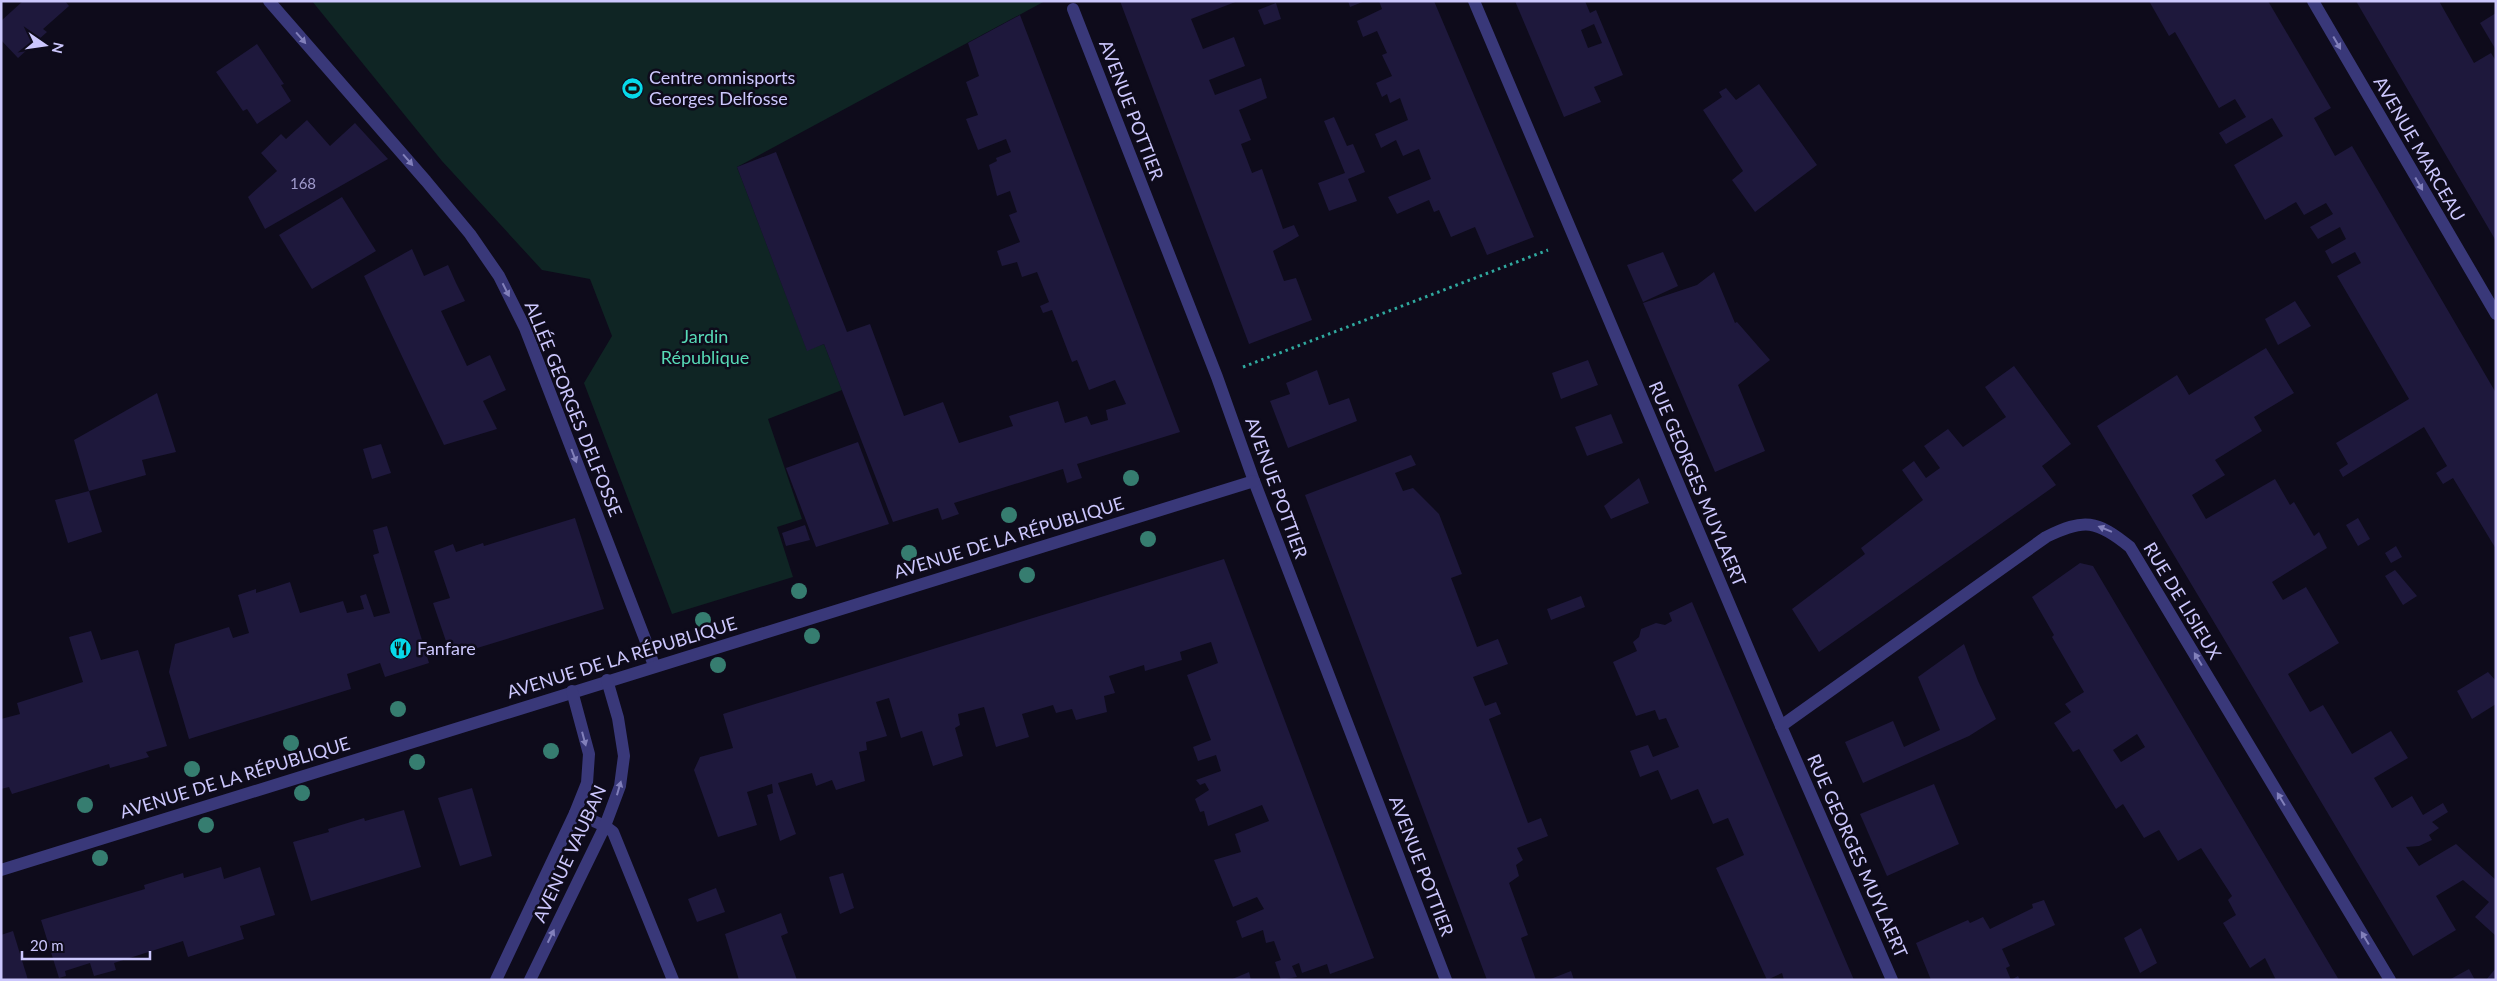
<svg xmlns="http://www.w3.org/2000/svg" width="2497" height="981" font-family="Lato,sans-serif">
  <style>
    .green { fill: #0f2524 }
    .building { fill: #1e183c; fill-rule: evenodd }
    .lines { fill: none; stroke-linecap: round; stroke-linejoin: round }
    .path { stroke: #30a99f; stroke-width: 3; stroke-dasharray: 2.5 4; stroke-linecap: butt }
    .minor { stroke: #393879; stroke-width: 12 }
    .tree { fill: #367d70 }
    .oneway { fill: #8280bb }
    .labels { text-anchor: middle; stroke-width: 5; stroke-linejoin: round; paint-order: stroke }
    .number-label { font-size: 15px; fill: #a09bcd }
    .poi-label { font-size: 18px; fill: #ccc7fd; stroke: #0e0b1b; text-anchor: start }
    .street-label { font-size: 18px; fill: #ccc7fd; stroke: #0e0b1b }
    .park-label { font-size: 18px; fill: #57dab6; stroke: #0e0b1b }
  </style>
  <rect width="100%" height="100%" fill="#0e0b1b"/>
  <path class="green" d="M312,1H1045L737,167L807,350L824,344L842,390L768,419L802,519L777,527L793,577L672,614L584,383L612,336L590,279L542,270L442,161Z"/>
  <g class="building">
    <path d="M23,1H65L69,6L43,29L47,32L18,58L1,40V21Z"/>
    <path d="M1120,1H1238L1191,19L1203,49L1234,37L1245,66L1209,80L1215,95L1261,78L1267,98L1239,110L1251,140L1241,144L1252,173L1262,169L1283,229L1294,225L1299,236L1273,251L1284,281L1296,278L1312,320L1249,344Z"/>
    <path d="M1348,1H1365L1350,7Z"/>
    <path d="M1379,1H1434L1534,237L1487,255L1475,227L1451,237L1439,210L1434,212L1429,200L1397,214L1388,197L1431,179L1419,149L1403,156L1396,140L1381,148L1375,134L1408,120L1400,98L1390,103L1387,94L1382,97L1376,83L1392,76L1382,55L1387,53L1377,31L1363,37L1357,21L1382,9Z"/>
    <path d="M1515,1H1585L1590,13L1596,10L1623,75L1594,87L1601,102L1564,117ZM1594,24L1602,43L1588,48L1581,30Z"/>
    <path d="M2149,1H2268L2331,108L2314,118L2335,156L2352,146L2496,393V549L2453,478L2443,484L2436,473L2447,466L2424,427L2343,477L2339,470L2348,464L2336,443L2409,399L2337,276L2361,263L2355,252L2332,264L2325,251L2346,239L2340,227L2318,239L2310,227L2333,214L2326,203L2304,215L2296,202L2265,220L2234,165L2283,136L2272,118L2226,144L2219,133L2246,117L2235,99L2219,108L2175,32L2169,36Z"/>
    <path d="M2356,1H2439L2474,63L2491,53L2496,61V241Z"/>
    <path d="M1276,3L1281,19L1264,25L1258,10Z"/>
    <path d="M2496,13V50L2480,23Z"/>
    <path d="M1020,15L1180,432L1077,464L1082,478L1067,483L1063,469L954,503L959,514L942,520L938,508L893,522L824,344L807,351L737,167L776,152L847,332L870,324L904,416L943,402L959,443L1013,426L1009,416L1058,401L1065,423L1087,416L1091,425L1108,420L1106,410L1126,404L1115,380L1089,390L1077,360L1072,362L1052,310L1043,313L1040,306L1049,302L1037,272L1022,277L1017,262L1002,266L997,251L1020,242L1009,215L1017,212L1010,191L997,196L989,165L997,161L996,158L1011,152L1006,139L978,150L966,119L978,115L966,82L979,76L968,43Z"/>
    <path d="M257,44L284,84L281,85L291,101L257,124L247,109L243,111L216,72Z"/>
    <path d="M1759,84L1817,165L1755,212L1732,180L1743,171L1703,110L1722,97L1719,92L1726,88L1736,100Z"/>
    <path d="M1334,117L1347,146L1353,144L1365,172L1348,179L1357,201L1329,211L1318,183L1345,173L1324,121Z"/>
    <path d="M307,120L330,146L355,123L388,159L265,229L248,197L277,171L261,153L281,134L286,139Z"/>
    <path d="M342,197L376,251L312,289L279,235Z"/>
    <path d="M412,249L424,276L448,265L456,283L465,301L441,311L467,366L490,355L506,390L483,401L497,429L444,445L364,276Z"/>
    <path d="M1663,252L1678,286L1643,302L1627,265Z"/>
    <path d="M1714,272L1735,323L1737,322L1770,360L1738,385L1765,451L1715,472L1643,303L1697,285Z"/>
    <path d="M2295,301L2311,326L2278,345L2265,319Z"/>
    <path d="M2266,348L2294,393L2254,417L2262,431L2215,460L2225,475L2192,495L2206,519L2275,479L2290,505L2294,502L2314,536L2319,532L2327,548L2272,582L2283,600L2306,587L2339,643L2288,674L2310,712L2323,705L2352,754L2391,731L2408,758L2374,778L2392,808L2412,796L2423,815L2443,803L2448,812L2432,822L2439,828L2429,835L2432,840L2419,846L2406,847L2419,866L2456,844L2496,880V936L2475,917L2489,902L2463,880L2436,896L2456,930L2413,956L2097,426L2177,375L2189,395Z"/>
    <path d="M1588,360L1598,385L1561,399L1552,373Z"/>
    <path d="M2014,366L2071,444L2042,466L2056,485L1819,652L1792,609L1865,554L1861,548L1923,500L1902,470L1914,461L1926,478L1940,468L1924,446L1948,429L1963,447L2006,417L1985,387Z"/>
    <path d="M1317,370L1329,405L1349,398L1357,421L1288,448L1270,401L1290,394L1286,383Z"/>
    <path d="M157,393L176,452L142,460L146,475L89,491L74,440Z"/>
    <path d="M1611,414L1623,443L1587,456L1575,427Z"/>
    <path d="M858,442L889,524L816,547L786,468Z"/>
    <path d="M381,444L391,473L372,479L363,449Z"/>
    <path d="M1411,455L1416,465L1395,473L1403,491L1413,488L1439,514L1462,574L1451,578L1477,647L1498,639L1508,664L1473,677L1485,706L1496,702L1501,714L1489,719L1528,823L1541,818L1548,836L1517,848L1523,860L1516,865L1519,876L1509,883L1528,935L1521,938L1536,980H1487L1305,495Z"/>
    <path d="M1639,478L1649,503L1611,519L1604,506Z"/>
    <path d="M89,491L102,532L68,543L55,500Z"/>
    <path d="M575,518L604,609L451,656L433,603L450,598L434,551L453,544L456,552L483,543L484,546Z"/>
    <path d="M2358,518L2370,539L2358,546L2346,525Z"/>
    <path d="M805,525L810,540L786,546L782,533Z"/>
    <path d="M387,526L429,663L385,677L380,663L347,674L351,689L189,739L169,672L175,644L229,627L233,638L249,633L238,595L256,589V593L290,582L300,613L343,601L347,613L364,609L360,596L366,594L374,617L390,613L373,555L379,553L373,530Z"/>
    <path d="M2396,546L2402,557L2391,563L2385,553Z"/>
    <path d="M1224,559L1374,958L1330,974L1327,964L1302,973L1299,963L1292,966L1297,977L1281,980L1275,962L1281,960L1274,941L1266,943L1263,930L1242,938L1236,921L1264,909L1257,897L1233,907L1214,860L1241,852L1235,834L1269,821L1262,805L1208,826L1204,811L1200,812L1195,799L1209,790L1205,783L1200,785L1196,780L1221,771L1216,755L1198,761L1193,747L1211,740L1187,675L1218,663L1211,642L1180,652L1182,660L1145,671L1144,665L1109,676L1115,693L1104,696L1107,712L1076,720L1072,709L1056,713L1053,705L1022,714L1029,737L996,747L984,707L958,714L960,725L955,728L963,756L933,766L922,731L901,738L889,698L876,702L887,736L866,742L867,750L859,752L865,781L836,790L832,780L816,786L812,773L778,783L796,834L780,841L767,795L773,793L772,784L747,792L757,825L718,837L694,770L700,757L733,748L723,714Z"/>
    <path d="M2080,563L2093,566L2339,980H2276L2265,958L2250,968L2223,923L2236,915L2228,900L2232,896L2201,848L2178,861L2159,830L2144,838L2123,804L2116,809L2079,749L2073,752L2054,723L2071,712L2065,704L2084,692L2052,637L2054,635L2032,597ZM2137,734L2145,747L2121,762L2113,750Z"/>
    <path d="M2395,570L2417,596L2403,605L2385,576Z"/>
    <path d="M1581,596L1585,607L1551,620L1547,609Z"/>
    <path d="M1692,602L1783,815L1854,980H1784L1782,973L1767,980L1716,868L1744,855L1728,818L1713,824L1698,789L1671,800L1658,770L1640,777L1630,751L1648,745L1653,757L1679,747L1666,718L1659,720L1655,710L1636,716L1613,662L1637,651L1633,642L1639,637L1641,629L1656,623L1665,625L1672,621L1669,613Z"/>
    <path d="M91,631L101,660L138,650L167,746L146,752L149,757L110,768L109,764L12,794L9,787L1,789V719L20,714L17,703L83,682L69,637Z"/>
    <path d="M1964,644L1978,681L1996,719L1969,736L1863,783L1845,742L1893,721L1904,747L1940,730L1918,677Z"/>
    <path d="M2488,672L2496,681V704L2472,719L2457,691Z"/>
    <path d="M1934,784L1959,844L1887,876L1860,814Z"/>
    <path d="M472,788L492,856L460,866L438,798Z"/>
    <path d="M404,810L421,867L311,901L293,842L329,832L328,829L364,818L365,821Z"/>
    <path d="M221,867L224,879L260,867L275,915L240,926L244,939L188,957L183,941L114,963L116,970L94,976L90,963L65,971L66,976L59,978L41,920L145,889L144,885L183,873L184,878Z"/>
    <path d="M843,873L854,908L840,914L829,877Z"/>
    <path d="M716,888L725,912L697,922L688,899Z"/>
    <path d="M2044,900L2055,925L2002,949L2010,966L2006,968L2011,980L2018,976L2020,980H1931L1916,943L1968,920L1970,923L1983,917L1990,929L2033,908L2032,904Z"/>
    <path d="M781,913L788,933L781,936L797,980H739L725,934Z"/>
    <path d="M2141,928L2157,963L2140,973L2124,938Z"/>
    <path d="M13,931L28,980H1V935Z"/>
    <path d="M2496,968V980H2486Z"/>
    <path d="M2469,969L2475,980H2449Z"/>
    <path d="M1571,971L1574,980H1548Z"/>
    <path d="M1249,972L1251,980H1230Z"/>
  </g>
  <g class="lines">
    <path class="path" d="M1243,367L1548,250"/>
    <g class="minor">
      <path d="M269,1L426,181L470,234L499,276L525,328L645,639L654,666"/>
      <path d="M1474,1L1781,726L1892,980"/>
      <path d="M2313,1L2496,314"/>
      <path d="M1073,9L1217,377L1254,481L1446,980"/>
      <path d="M1781,726L2046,537C2084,518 2097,520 2130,547L2390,980"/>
      <path d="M575,813L605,826L613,832L673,980"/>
      <path d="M1,870L1254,481"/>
      <path d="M496,980L575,813L587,783L589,754L572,691"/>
      <path d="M530,980L605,826L620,786L624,756L618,718L607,680"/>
    </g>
  </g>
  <g class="tree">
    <circle cx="1131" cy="478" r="8"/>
    <circle cx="1009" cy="515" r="8"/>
    <circle cx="1148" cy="539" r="8"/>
    <circle cx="909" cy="553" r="8"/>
    <circle cx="1027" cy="575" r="8"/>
    <circle cx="799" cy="591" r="8"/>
    <circle cx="703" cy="620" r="8"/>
    <circle cx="812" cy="636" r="8"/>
    <circle cx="718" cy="665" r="8"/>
    <circle cx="398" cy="709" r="8"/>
    <circle cx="291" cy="743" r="8"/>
    <circle cx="551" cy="751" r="8"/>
    <circle cx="417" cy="762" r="8"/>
    <circle cx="192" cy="769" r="8"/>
    <circle cx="302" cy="793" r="8"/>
    <circle cx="85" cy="805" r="8"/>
    <circle cx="206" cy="825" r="8"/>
    <circle cx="100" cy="858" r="8"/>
  </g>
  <defs><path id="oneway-solid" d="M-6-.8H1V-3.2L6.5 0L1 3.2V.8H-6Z" transform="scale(1.25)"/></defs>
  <g class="oneway">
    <use href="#oneway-solid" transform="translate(301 38) rotate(49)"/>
    <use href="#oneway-solid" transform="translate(2337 43) rotate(60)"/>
    <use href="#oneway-solid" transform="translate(408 160) rotate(49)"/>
    <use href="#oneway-solid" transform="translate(2419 184) rotate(60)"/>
    <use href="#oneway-solid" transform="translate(506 290) rotate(63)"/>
    <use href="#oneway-solid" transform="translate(574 456) rotate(69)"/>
    <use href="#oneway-solid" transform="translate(2105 529) rotate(-158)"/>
    <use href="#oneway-solid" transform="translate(2198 659) rotate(-121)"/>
    <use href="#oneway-solid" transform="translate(584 739) rotate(75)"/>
    <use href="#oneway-solid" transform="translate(619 788) rotate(-74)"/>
    <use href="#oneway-solid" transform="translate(2281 799) rotate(-121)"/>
    <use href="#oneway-solid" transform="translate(551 936) rotate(-64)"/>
    <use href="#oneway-solid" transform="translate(2365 938) rotate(-121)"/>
  </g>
  <defs>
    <symbol id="stadium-disc" viewBox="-11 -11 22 22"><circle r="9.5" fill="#07d9ea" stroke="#0e0b1b"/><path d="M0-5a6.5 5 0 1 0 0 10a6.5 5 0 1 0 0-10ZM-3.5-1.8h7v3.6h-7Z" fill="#111"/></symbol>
    <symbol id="restaurant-disc" viewBox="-11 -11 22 22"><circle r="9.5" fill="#07d9ea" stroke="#0e0b1b"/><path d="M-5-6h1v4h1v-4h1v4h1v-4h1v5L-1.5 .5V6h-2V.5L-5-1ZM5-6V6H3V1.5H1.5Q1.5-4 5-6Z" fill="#111"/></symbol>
  </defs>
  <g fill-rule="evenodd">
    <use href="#stadium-disc" x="620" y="76" width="25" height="25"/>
    <use href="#restaurant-disc" x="388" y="636" width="25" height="25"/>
  </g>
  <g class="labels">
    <g class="number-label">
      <text x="303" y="189">168</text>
    </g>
    <g class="poi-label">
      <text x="649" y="84">Centre omnisports<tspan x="649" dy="21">Georges Delfosse</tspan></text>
      <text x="417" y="655">Fanfare</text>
    </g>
    <g class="street-label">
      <text transform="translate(1131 110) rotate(69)" y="6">AVENUE POTTIER</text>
      <text transform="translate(2419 149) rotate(60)" y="6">AVENUE MARCEAU</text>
      <text transform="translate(573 409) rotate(68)" y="6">ALLÉE GEORGES DELFOSSE</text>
      <text transform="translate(1697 484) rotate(67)" y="6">RUE GEORGES MUYLAERT</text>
      <text transform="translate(1276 488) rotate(70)" y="6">AVENUE POTTIER</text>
      <text transform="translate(1009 538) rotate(-17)" y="6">AVENUE DE LA RÉPUBLIQUE</text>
      <text transform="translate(2182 601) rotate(59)" y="6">RUE DE LISIEUX</text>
      <text transform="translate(622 658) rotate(-17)" y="6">AVENUE DE LA RÉPUBLIQUE</text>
      <text transform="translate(235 778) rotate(-17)" y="6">AVENUE DE LA RÉPUBLIQUE</text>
      <text transform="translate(570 854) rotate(-65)" y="6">AVENUE VAUBAN</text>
      <text transform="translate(1857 856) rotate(66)" y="6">RUE GEORGES MUYLAERT</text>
      <text transform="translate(1421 866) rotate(69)" y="6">AVENUE POTTIER</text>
    </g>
    <g class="park-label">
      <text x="705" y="343">Jardin<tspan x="705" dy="21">République</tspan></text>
    </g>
  </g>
  <rect width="2497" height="981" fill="none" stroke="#ccc7fd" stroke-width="5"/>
  <g transform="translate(45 45) rotate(103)" stroke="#0e0b1b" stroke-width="4" paint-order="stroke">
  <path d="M0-4L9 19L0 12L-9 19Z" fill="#ccc7fd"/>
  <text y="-8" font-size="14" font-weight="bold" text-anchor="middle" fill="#ccc7fd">N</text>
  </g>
  <path d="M22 951v8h128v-8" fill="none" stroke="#ccc7fd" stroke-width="2.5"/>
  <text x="30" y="951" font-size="15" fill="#ccc7fd" stroke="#0e0b1b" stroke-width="4" paint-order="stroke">20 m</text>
</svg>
